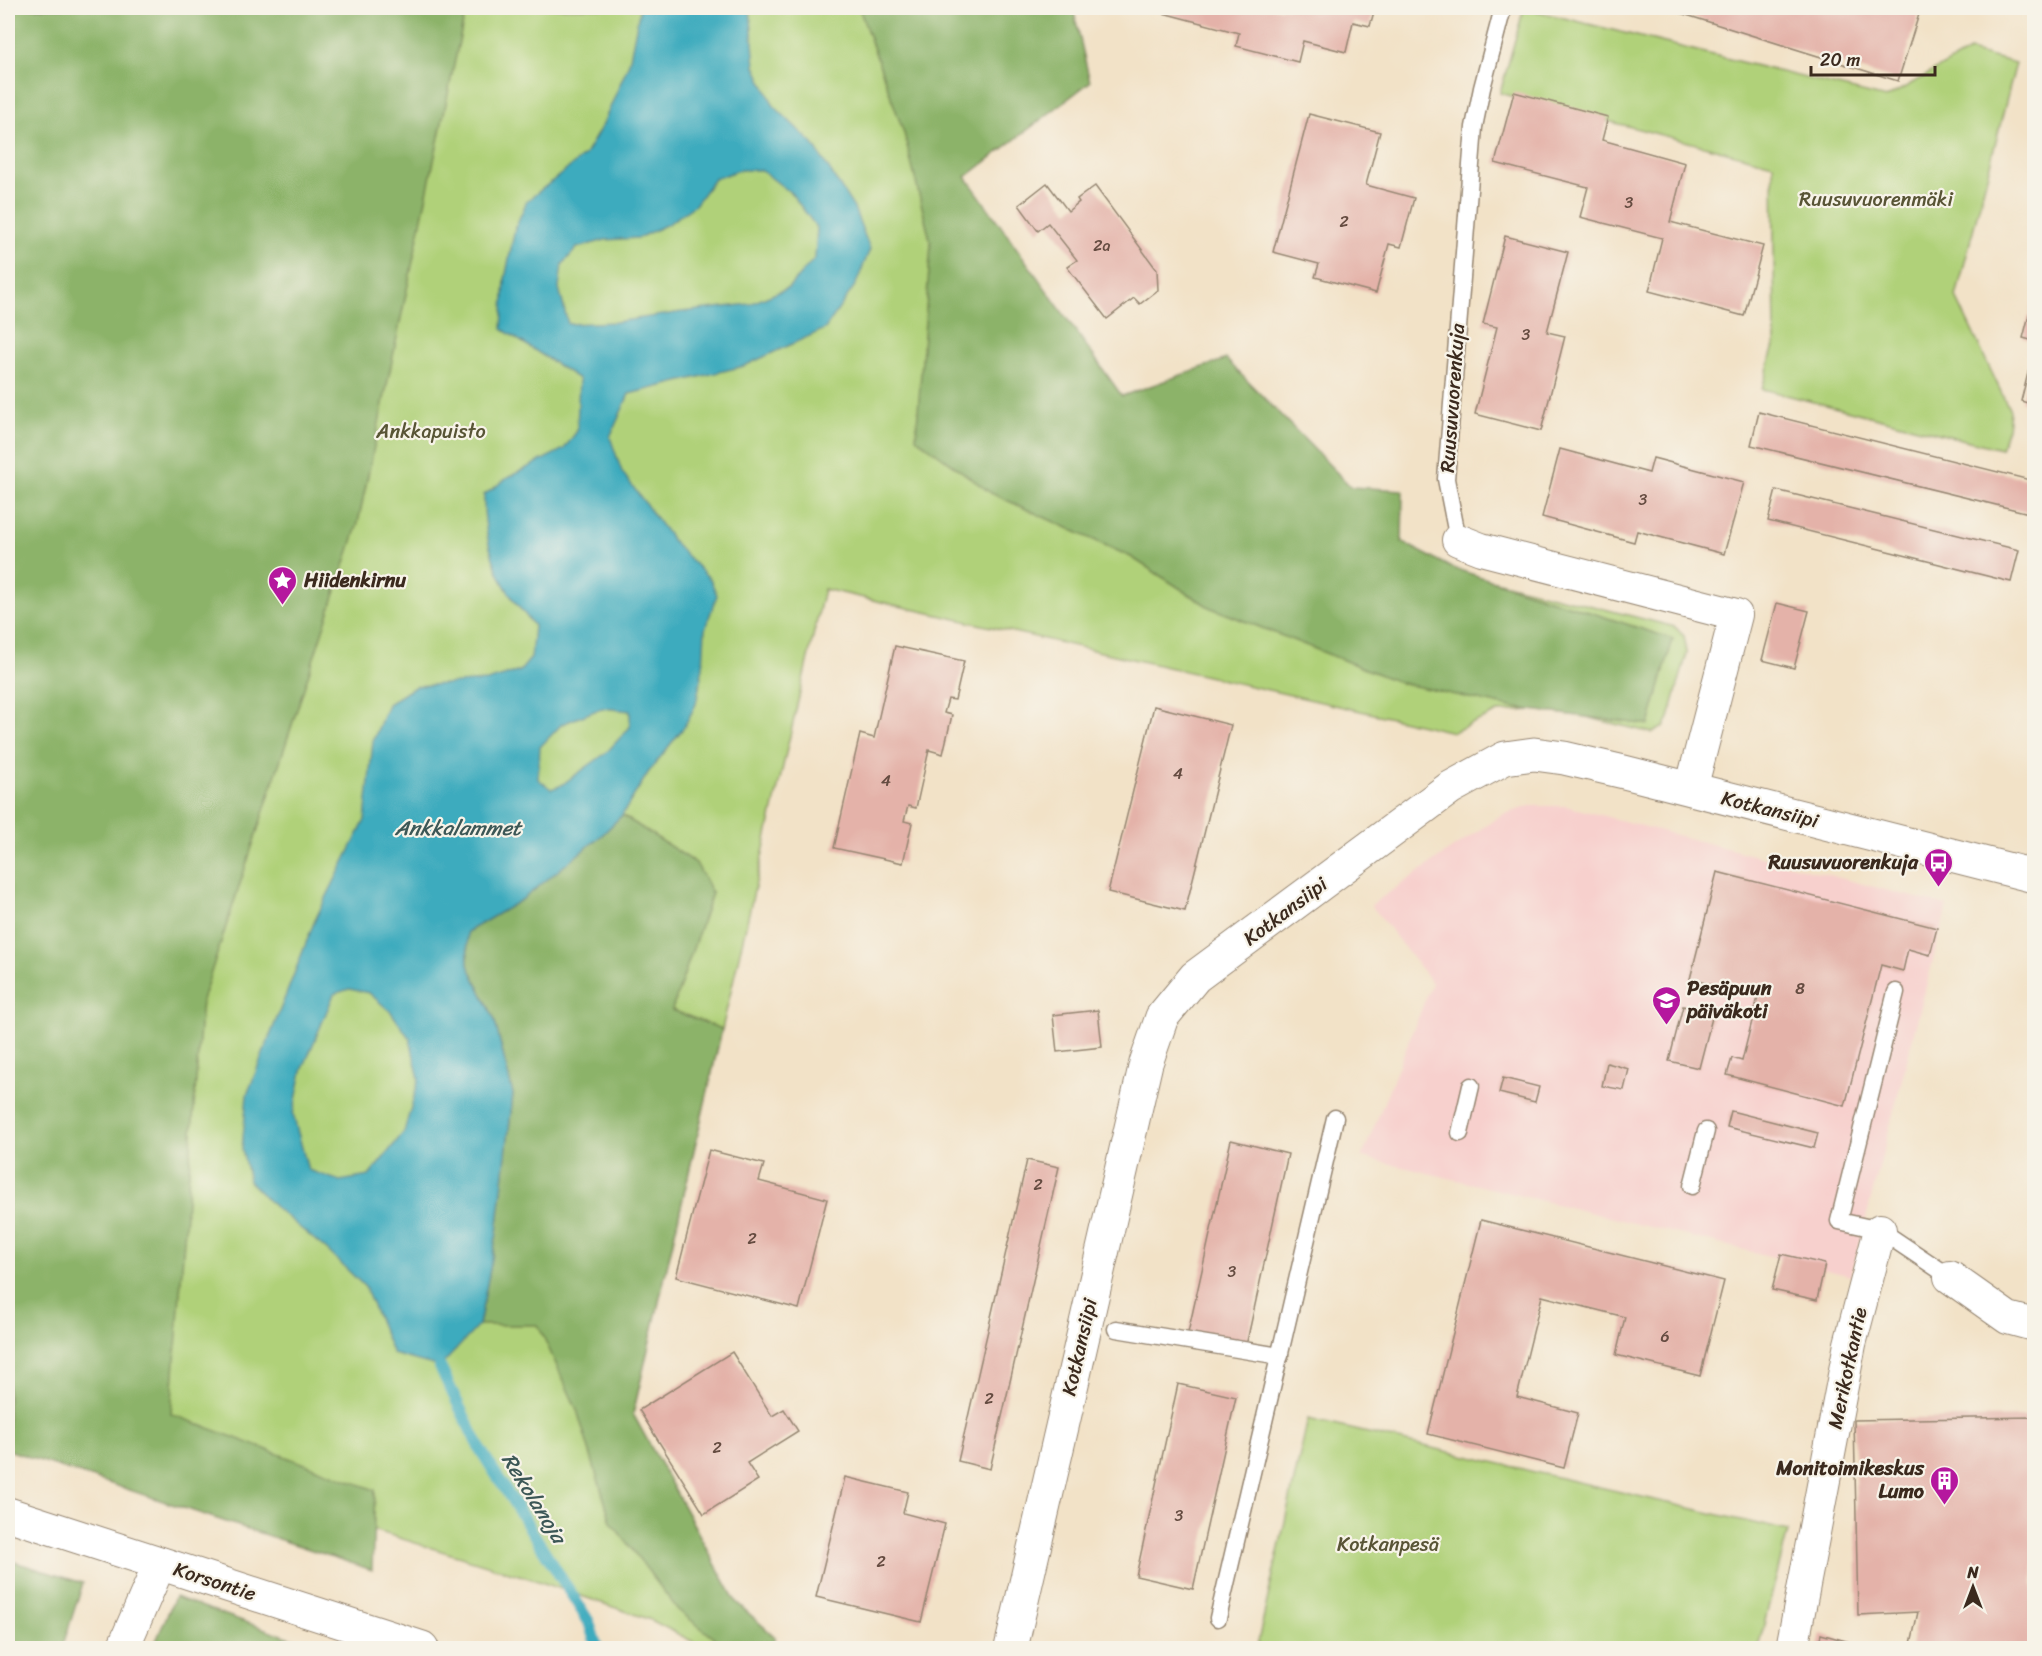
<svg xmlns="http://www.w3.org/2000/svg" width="2042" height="1656" font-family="Sriracha,sans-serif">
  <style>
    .built { fill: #f7d0cd }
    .green { fill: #b0d179; stroke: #767e4c; stroke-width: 1.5 }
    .forest { fill: #8cb369; stroke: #646e44; stroke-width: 1.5 }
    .water { fill: #3eabbe; stroke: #3c6a6e; stroke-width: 1.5; fill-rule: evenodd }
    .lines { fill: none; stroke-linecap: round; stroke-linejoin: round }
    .stream { stroke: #3eabbe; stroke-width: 12 }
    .building { fill: #e4b2a9 }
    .lane-casing { stroke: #968672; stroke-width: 19 }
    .street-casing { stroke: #968672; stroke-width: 34 }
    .secondary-casing { stroke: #968672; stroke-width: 35 }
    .lane { stroke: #fff; stroke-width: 16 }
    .street { stroke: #fff; stroke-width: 32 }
    .secondary { stroke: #fff; stroke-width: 33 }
    .labels { text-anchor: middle; stroke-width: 4.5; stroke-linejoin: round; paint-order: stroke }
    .number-label { font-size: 16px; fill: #654c41 }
    .park-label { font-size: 20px; fill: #585435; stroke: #f7f3e8 }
    .street-label { font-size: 20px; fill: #3b2a1e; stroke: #f7f3e8 }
    .poi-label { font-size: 20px; font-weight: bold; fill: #3b2a1e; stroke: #f7f3e8; text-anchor: start }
    .water-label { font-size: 21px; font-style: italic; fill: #3c5756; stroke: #f7f3e8 }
  </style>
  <rect width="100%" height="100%" fill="#f7f3e8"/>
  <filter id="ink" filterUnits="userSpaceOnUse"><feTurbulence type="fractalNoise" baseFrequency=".0167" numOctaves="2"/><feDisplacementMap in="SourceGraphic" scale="12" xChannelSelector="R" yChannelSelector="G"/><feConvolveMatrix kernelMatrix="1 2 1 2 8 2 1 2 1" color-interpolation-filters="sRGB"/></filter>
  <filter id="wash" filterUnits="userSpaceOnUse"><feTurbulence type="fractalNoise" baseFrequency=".008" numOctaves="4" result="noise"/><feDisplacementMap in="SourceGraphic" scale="24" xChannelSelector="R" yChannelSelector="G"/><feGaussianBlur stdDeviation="1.35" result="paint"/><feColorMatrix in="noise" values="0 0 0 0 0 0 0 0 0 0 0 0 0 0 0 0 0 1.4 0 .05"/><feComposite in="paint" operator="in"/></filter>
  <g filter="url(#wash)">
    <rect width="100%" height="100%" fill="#f2e2c7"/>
    <path class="built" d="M1530,806H1566L1947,906L1851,1276L1362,1157L1432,983L1371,905L1501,815Z"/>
    <g class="green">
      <path d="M8,8H997L877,40L1076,516L1416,561L1675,627L1684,636L1687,653L1669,718L1664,727L1652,733L1561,711L1532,710L1498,712L1453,732L824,589L633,1414L736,1602L775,1637L765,1648H705L651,1620L535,1580L8,1417Z"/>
      <path d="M1524,8L1886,98L1969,51L2016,63L1956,297L2010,411L2008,428L2001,449L1762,389L1775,342L1773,164L1500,93Z"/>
      <path d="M1308,1419L1788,1531L1758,1648H1268L1257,1646Z"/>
    </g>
    <g class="forest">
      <path d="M8,8H466L358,523L202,1000L171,1414L375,1490L372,1570L8,1450Z"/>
      <path d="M859,8H1073L1090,82L966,177L1122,396L1226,359L1351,487L1403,490L1402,542L1450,567L1673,639L1649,725L1515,708L1401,683L1209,607L1131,557L991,493L916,438L931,244L904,133Z"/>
      <path d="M622,815L696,863L712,893L672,1010L722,1029L633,1414L736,1602L775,1637L771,1648H727L678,1610L611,1522L577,1410L538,1325H479L497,1233L513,1094L494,1018L468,965L467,932L523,899L602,835Z"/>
      <path d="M8,1560L83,1583L62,1648H8Z"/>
      <path d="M175,1597L319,1648H153Z"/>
    </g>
    <path class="water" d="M640,8H750L755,66L774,106L813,144L854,208L870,249L856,284L825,329L744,366L629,394L610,437L622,472L676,545L710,579L717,595L705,629L703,667L696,704L684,727L648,773L622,815L602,835L523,899L467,932L468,965L494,1018L513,1094L497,1233L479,1325L440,1367L393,1354L365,1287L327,1250L276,1208L249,1181L242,1149L247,1095L315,920L365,820L373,741L388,704L416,686L487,681L520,671L531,658L534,626C526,615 516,605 509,593C491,565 483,527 484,495L509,477L564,449L577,431L579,379L502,329L505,279L515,228L527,201L585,155L603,124L629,63ZM739,170H761L791,193L817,228L815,258L788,288L750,304L682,312L616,322L568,324L559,288L562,265L577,248L605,240L638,238L668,224L695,205L714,179ZM602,708L630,711V727L606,753L560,786L551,789L538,779L540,747L562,724ZM349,989L369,993L391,1012L410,1039L419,1079L404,1132L369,1176L340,1181L308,1170L293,1114L302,1071L334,994Z"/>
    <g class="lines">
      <path class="stream" d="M440,1367L480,1449L589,1622L597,1648"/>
    </g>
    <g id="blocks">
      <g class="building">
        <path d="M1144,8H1375L1370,26L1353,22L1346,52L1303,41L1298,62L1236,46L1239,33Z"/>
        <path d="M1664,8H1908L1920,11L1898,81Z"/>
        <path d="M1514,92L1608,117L1602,140L1685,163L1670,222L1763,246L1744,316L1649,291L1662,238L1580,217L1588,187L1495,163Z"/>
        <path d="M1309,114L1380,132L1366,185L1414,198L1401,247L1389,244L1376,293L1315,277L1319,264L1273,252Z"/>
        <path d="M1047,183L1068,211L1079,202L1077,199L1095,186L1157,270L1158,290L1140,304L1134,298L1107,319L1067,267L1077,260L1048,223L1038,231L1019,205Z"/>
        <path d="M1505,236L1568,252L1547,332L1565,336L1541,431L1475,414L1497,327L1483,324Z"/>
        <path d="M2034,296V341L2023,338Z"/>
        <path d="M2034,349V405L2021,401Z"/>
        <path d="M1759,412L2034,481L2029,513L1751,445Z"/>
        <path d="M1560,449L1649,473L1653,458L1744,482L1724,554L1637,531L1634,542L1542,517Z"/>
        <path d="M1776,490L2019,550L2011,582L1768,521Z"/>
        <path d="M1777,603L1809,611L1794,668L1762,660Z"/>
        <path d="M895,646L964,661L955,700L948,699L944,713L952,715L943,754L929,750L916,808L908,806L904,821L912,823L903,863L834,848L860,734L874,738Z"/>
        <path d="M1154,706L1231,725L1185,911L1108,892Z"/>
        <path d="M1717,872L1937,928L1930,955L1908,949L1903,971L1881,965L1845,1106L1727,1075L1732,1058L1742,1061L1758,997L1690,979Z"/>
        <path d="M1683,1006L1713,1014L1699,1068L1669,1061Z"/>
        <path d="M1098,1010L1102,1047L1057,1052L1053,1015Z"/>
        <path d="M1607,1063L1629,1069L1624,1090L1602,1086Z"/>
        <path d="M1503,1078L1539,1087L1535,1102L1499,1093Z"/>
        <path d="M1731,1111L1818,1133L1814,1148L1727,1127Z"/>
        <path d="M1231,1140L1288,1154L1246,1346L1188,1333Z"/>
        <path d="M709,1150L764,1164L759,1181L827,1199L799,1309L676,1277Z"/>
        <path d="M1027,1160L1059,1167L990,1469L958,1461Z"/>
        <path d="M1481,1220L1724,1281L1700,1376L1616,1355L1625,1317L1542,1296L1517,1397L1578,1413L1564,1468L1428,1434Z"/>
        <path d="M1781,1254L1825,1264L1817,1300L1772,1290Z"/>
        <path d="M732,1352L772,1416L784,1409L798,1431L747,1463L758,1480L704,1514L639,1410Z"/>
        <path d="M1178,1384L1236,1397L1193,1589L1136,1576Z"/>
        <path d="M2034,1417V1648H1910L1918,1612L1858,1615L1854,1420Z"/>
        <path d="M845,1477L908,1492L903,1513L945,1524L921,1622L816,1597Z"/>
        <path d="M1821,1634L1871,1648H1818Z"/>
      </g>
    </g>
  </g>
  <g filter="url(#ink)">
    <use href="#blocks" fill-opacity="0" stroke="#968672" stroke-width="1.5"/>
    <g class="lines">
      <defs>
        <g id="lane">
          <path d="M1458,540L1446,479L1474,127L1482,88L1503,8"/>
          <path d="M1896,992L1839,1221L1880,1230L1950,1277"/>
          <path d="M1460,1133L1471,1086"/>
          <path d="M1692,1186L1706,1131"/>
          <path d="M1116,1329L1280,1356"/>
          <path d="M1218,1618L1335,1118"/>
        </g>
        <g id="street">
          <path d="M1458,540L1481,549L1736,615L1691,789"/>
          <path d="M1950,1277L2008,1318L2034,1325"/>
          <path d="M123,1648L160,1563"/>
          <path d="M1792,1648L1850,1344L1880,1230"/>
        </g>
        <g id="secondary">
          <path d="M8,1514L422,1648"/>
          <path d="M1011,1648L1146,1063L1162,1017L1195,977L1450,788L1505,758L1534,754L1564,758L1624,772L2034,876"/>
        </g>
      </defs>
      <use href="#lane" class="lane-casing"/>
      <use href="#street" class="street-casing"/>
      <use href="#secondary" class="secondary-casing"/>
      <use href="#lane" class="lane"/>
      <use href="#street" class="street"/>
      <use href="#secondary" class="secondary"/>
    </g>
  </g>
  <defs>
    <symbol id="sight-pin" viewBox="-11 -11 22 30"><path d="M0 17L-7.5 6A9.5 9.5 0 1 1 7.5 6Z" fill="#b5179e" stroke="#f7f3e8"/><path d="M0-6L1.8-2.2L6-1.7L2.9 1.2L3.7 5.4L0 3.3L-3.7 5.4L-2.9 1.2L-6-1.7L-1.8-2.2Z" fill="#fff"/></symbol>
    <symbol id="bus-pin" viewBox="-11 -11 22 30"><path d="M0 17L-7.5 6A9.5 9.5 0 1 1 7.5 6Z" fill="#b5179e" stroke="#f7f3e8"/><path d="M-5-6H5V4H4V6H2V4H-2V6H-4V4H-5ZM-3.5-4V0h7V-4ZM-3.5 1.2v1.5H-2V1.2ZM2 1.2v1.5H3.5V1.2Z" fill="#fff"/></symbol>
    <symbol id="school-pin" viewBox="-11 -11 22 30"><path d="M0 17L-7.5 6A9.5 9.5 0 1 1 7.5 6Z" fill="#b5179e" stroke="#f7f3e8"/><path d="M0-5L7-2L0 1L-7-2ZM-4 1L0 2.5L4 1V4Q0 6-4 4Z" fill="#fff"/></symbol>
    <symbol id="building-pin" viewBox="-11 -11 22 30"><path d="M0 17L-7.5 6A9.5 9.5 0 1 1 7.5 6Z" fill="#b5179e" stroke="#f7f3e8"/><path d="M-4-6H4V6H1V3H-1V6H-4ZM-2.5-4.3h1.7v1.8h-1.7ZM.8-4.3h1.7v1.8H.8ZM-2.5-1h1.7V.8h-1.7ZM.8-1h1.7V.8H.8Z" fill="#fff"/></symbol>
  </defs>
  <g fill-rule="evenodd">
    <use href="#sight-pin" x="266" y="564" width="33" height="45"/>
    <use href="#bus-pin" x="1922" y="846" width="33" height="45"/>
    <use href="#school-pin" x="1650" y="984" width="33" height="45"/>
    <use href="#building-pin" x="1928" y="1464" width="33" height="45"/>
  </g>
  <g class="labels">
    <g class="number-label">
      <text x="1629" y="208">3</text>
      <text x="1344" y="227">2</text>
      <text x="1102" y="251">2a</text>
      <text x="1526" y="340">3</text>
      <text x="1643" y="505">3</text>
      <text x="1178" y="779">4</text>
      <text x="886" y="786">4</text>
      <text x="1800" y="994">8</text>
      <text x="1038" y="1190">2</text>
      <text x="752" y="1244">2</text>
      <text x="1232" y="1277">3</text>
      <text x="1665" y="1342">6</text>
      <text x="989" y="1404">2</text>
      <text x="717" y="1453">2</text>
      <text x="1179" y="1521">3</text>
      <text x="881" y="1567">2</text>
    </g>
    <g class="park-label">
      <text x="1876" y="206">Ruusuvuorenmäki</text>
      <text x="431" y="438">Ankkapuisto</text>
      <text x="1388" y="1551">Kotkanpesä</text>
    </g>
    <g class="street-label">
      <text transform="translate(1452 398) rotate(-86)" y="7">Ruusuvuorenkuja</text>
      <text transform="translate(1770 809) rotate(14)" y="7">Kotkansiipi</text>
      <text transform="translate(1285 911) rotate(-37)" y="7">Kotkansiipi</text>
      <text transform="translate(1079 1347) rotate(-77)" y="7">Kotkansiipi</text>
      <text transform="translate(1847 1368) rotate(-78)" y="7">Merikotkantie</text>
      <text transform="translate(215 1581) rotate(18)" y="7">Korsontie</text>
    </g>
    <g class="poi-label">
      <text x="304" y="587">Hiidenkirnu</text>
      <text x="1918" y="869" text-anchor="end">Ruusuvuorenkuja</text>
      <text x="1687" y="995">Pesäpuun<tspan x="1687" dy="23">päiväkoti</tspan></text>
      <text x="1924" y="1475" text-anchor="end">Monitoimikeskus<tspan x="1924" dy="23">Lumo</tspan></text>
    </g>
    <g class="water-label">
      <text x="458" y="835">Ankkalammet</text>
      <text transform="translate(534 1498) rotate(58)" y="7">Rekolanoja</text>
    </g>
  </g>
  <rect width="2042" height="1656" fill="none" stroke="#f7f3e8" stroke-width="30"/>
  <g transform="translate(1973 1587)" stroke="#f7f3e8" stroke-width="4.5" paint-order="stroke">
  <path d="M0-4.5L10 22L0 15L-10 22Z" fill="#3b2a1e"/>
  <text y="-9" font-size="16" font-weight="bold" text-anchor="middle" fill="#3b2a1e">N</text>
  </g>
  <path d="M1811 66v9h124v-9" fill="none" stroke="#3b2a1e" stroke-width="3"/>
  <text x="1820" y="66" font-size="18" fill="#3b2a1e" stroke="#f7f3e8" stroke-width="4.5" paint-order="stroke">20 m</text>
</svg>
